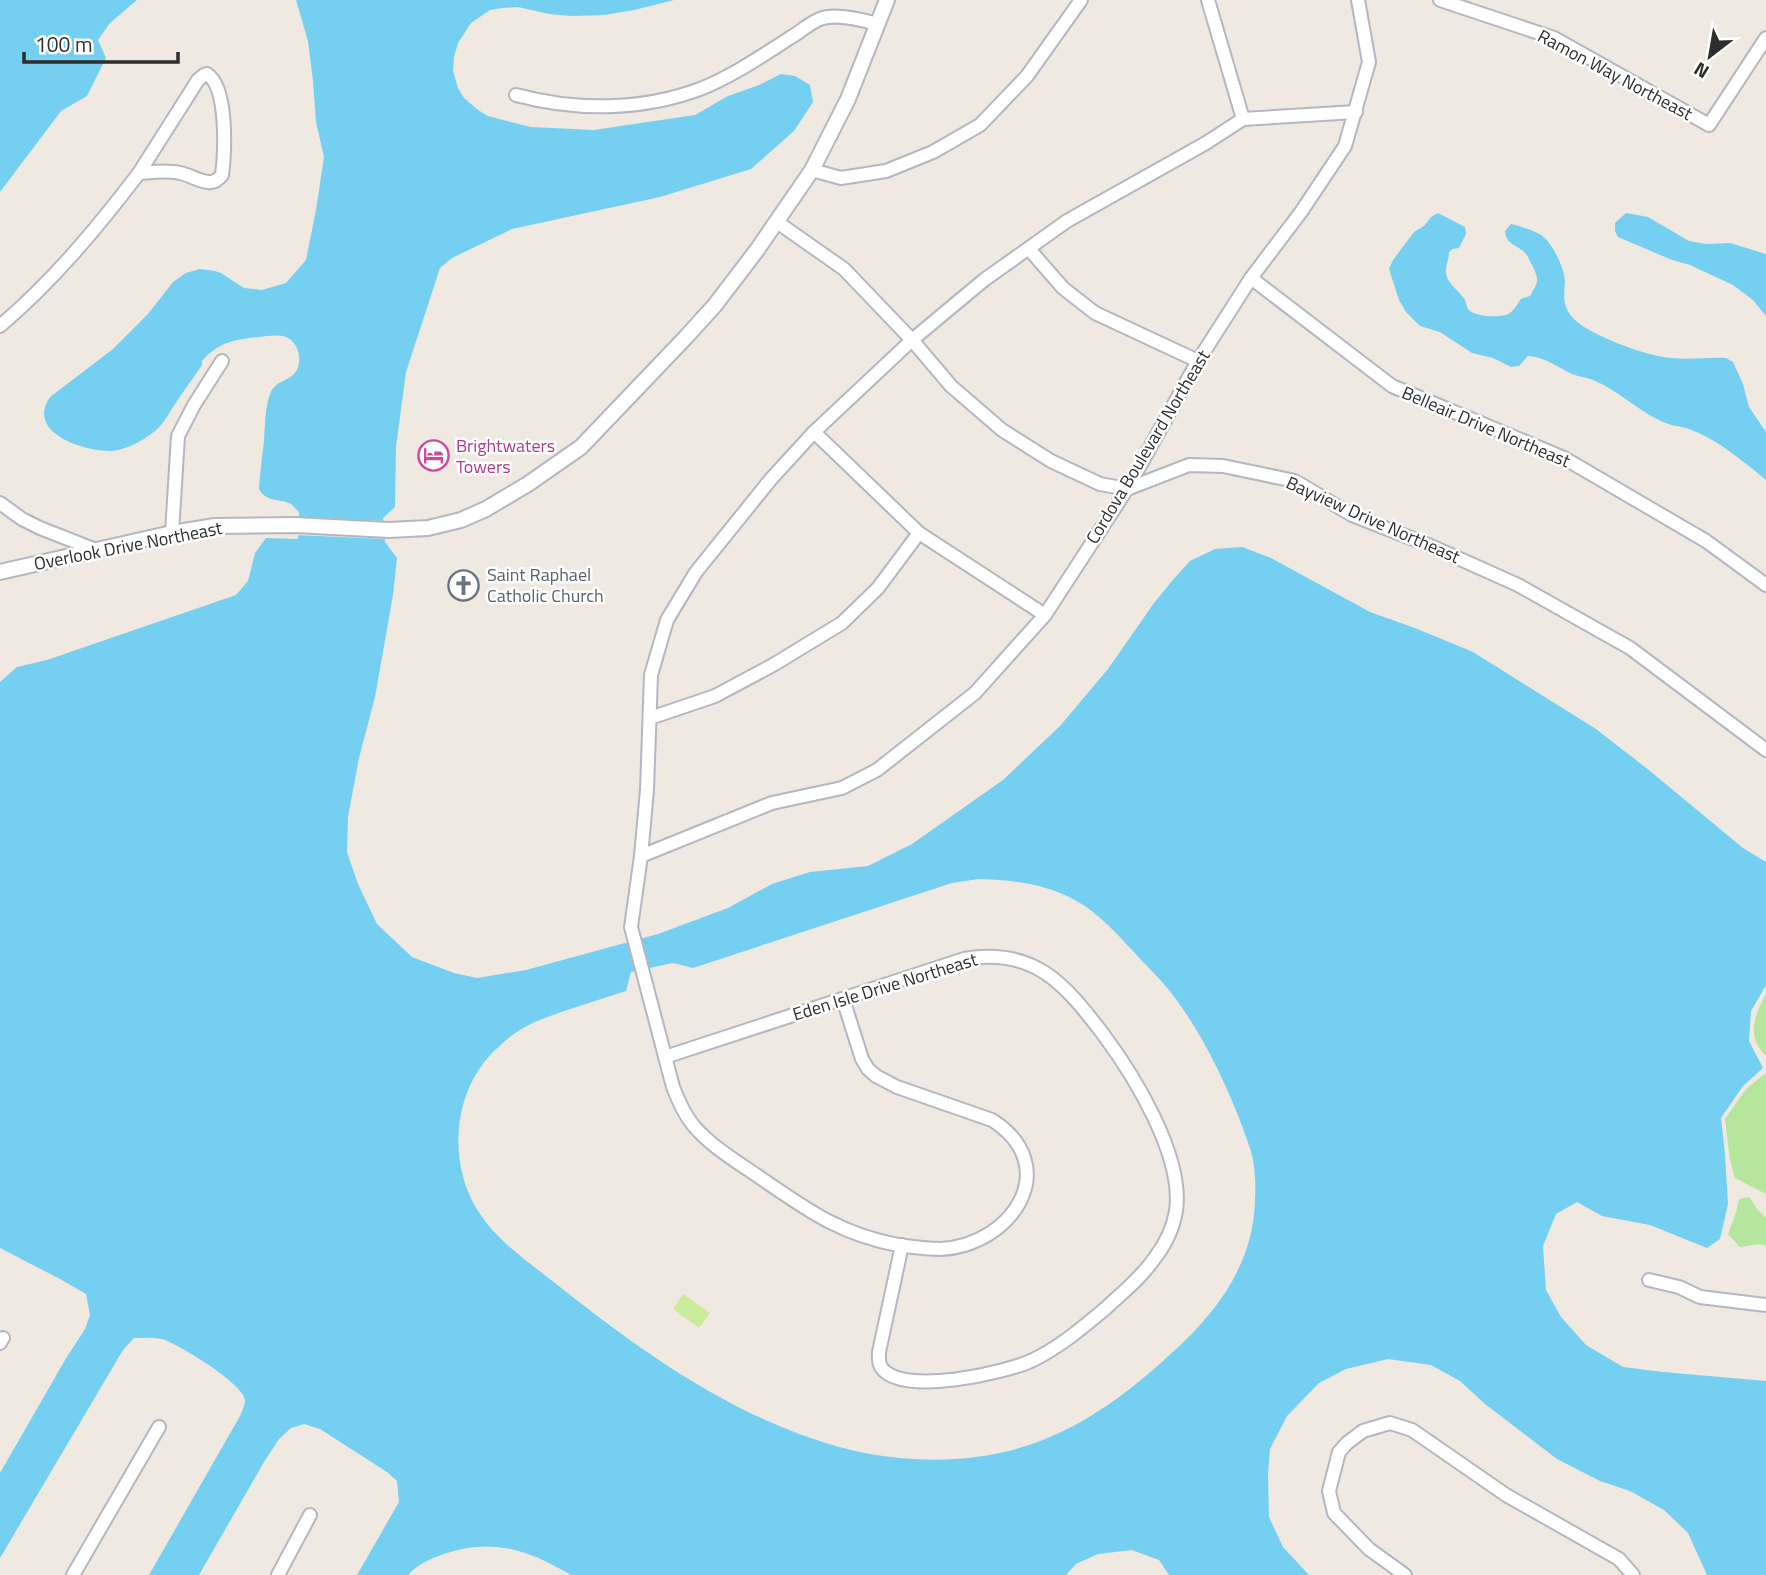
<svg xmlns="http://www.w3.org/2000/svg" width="1766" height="1575" font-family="'Titillium Web',sans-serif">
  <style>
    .green { fill: #b6e59e }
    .pitch { fill: #c9ec9a }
    .water { fill: #75cff0; fill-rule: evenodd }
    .pier { fill: #efe9e1 }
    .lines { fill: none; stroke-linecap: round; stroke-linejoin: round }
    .minor-casing { stroke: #b4b7c1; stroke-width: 16 }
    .tertiary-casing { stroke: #b4b7c1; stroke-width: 18 }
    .minor { stroke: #fff; stroke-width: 12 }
    .tertiary { stroke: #fff; stroke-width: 14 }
    .labels { text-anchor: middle; stroke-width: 5; stroke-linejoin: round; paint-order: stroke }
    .street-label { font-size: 18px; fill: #2e2e2e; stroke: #fff }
    .hotel-label { font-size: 18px; fill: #b23c85; stroke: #fff; text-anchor: start }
    .worship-label { font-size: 18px; fill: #5b616d; stroke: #fff; text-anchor: start }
  </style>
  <rect width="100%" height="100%" fill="#efe9e1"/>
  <g class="green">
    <path d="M1766,994V1056C1746,1037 1754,1016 1766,994Z"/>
    <path d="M1766,1073V1194L1735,1178L1730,1160L1725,1119L1746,1089Z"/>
    <path d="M1749,1197L1758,1210L1766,1218V1246L1760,1244L1740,1247L1728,1234L1736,1213L1739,1199Z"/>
  </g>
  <path class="pitch" d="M683,1294L710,1313L699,1328L673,1309Z"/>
  <g class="water">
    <path d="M0,0H137L110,23L98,40L106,58L87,96L61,111L0,192Z"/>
    <path d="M296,0H674L634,10L604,15L572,16L549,14L518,7L502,8L490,10L471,23L458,43L454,57L453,71L458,88L464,98L478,110L488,116L503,120L531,127L594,130L695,115L728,96L759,85L781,74L795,76L810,85L813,102L794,131L751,169L660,197L512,229L452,258L440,268L406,372L396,447L395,507L383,518L385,542L397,558L393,595L375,697L359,758L348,817L347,852L358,884L377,924L412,957L454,973L477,978L526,970L658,934L728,908L772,884L810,872L868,866L912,844L1003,780L1060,726L1108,669L1154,603L1172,581L1190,561L1215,549L1242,547L1271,558L1370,612L1415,628L1473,652L1596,729L1650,771L1743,848L1766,862V985L1751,1011L1749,1041L1763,1068L1743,1086L1721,1118L1725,1154L1728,1204L1720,1239L1707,1248L1650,1225L1602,1216L1577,1202L1556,1214L1543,1246L1546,1290L1561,1317L1586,1345L1623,1367L1663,1372L1766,1381V1575H1707L1688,1533L1664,1510L1630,1491L1600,1481L1557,1459L1485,1404L1460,1381L1431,1365L1388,1359L1346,1369L1319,1383L1287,1416L1270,1449L1268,1475L1269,1517L1283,1547L1309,1575H1169L1159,1560L1132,1550L1098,1554L1076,1564L1066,1575H571C527,1549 491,1537 441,1555C430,1559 415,1566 408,1575H357L399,1502L397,1481L387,1472L320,1429L304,1424L291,1428L279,1439L264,1462L199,1575H149L240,1416C242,1411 245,1405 245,1400C243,1383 178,1344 162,1339C152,1337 144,1338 134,1338L123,1350L0,1558V1473L65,1360L85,1329L90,1315L86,1294L60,1279L0,1248V682L17,667L47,660L236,595L248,581L255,553L266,538L298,539L299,512C299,512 291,504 291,504C279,498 267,503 259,489C260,473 262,457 264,441C265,426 265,408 270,394C275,381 286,382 294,374C304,363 299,342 286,337C278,334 267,336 259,337C234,340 219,342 202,361V365C194,377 185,389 177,401C169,413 163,426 151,434C141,442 124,450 112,451C85,452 25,433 50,397L113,349L148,314L173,282L186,273L200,269L215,271L221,273L244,288L262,290L286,283L306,260L316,210L324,157L316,122L313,81L308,41ZM978,879C1014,880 1049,884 1080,903C1100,915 1117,934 1132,950C1142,961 1153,972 1163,983C1194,1019 1219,1068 1237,1113C1242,1126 1248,1141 1252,1155C1255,1169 1256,1184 1255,1199C1254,1261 1220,1309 1175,1350C1117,1404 1057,1447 976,1457C922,1464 862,1457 811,1438C715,1405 633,1345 555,1283C527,1261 497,1241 478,1211C451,1169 452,1108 480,1068C488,1056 500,1045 511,1036C528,1023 547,1017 567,1010C587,1004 606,997 626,991L631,972L673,963L693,968L952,883Z"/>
    <path d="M1438,213L1465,227L1466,234L1459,248L1453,249L1449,252C1449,260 1445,266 1446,274C1449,286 1459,290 1465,300C1467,304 1466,307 1469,310C1476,317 1505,319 1511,312C1515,309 1518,303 1521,299L1530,296C1538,282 1540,281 1532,265C1529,260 1528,255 1523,251C1515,244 1506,244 1505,231L1511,224C1519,226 1533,230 1541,235C1552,242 1565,269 1565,282C1564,295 1562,306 1573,318C1588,335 1649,357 1672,358C1690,360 1708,357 1726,358L1733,362L1743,384L1749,407L1766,432V480C1743,461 1717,439 1689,429C1681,426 1671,426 1663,422C1638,411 1618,390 1593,380C1586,377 1579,377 1572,374C1557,367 1545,357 1528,356L1519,366L1511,367L1493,358L1472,353L1440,332L1420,326L1406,312L1399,300L1389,269L1393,260L1414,232L1424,226L1431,217Z"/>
    <path d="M1626,213L1648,217L1689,241L1706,244L1730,243L1766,254V316L1753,300L1733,285L1690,265L1672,260L1618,237L1615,231V223Z"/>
  </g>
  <path class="pier" d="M296,517L387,521L388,539L295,535Z"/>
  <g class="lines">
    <defs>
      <g id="minor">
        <path d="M1208,0L1243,119"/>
        <path d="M1440,0L1554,38L1709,125L1766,38"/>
        <path d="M207,74C228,87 225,152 222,175C218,180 214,183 208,182C198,181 190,175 180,173C167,170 153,172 139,173L198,80L204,75Z"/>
        <path d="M516,95C576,111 641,111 700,89C733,76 763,55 793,36C801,31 810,23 820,19C834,13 863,20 877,24"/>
        <path d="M812,170L841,178L886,171L933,152L980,125L1027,76L1081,0"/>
        <path d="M777,222L844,269L912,340L951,386L1002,430L1051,461L1100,484L1127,489L1189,465L1223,466L1295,481L1352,515L1431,546L1518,585L1630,648L1766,750"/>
        <path d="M1029,249L1063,288L1095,313L1198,361"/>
        <path d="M1251,278L1392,386L1564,458L1706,541L1766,585"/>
        <path d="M0,326C53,281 97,228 139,173"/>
        <path d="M814,432L919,533L1045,615"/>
        <path d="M0,503L22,519L40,528L96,550"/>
        <path d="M172,533L178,436L194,405L222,361"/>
        <path d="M650,718L715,696L773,665L842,623L878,588L919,533"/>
        <path d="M641,856L772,803L842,788L877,770L975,693L1045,615L1127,489L1198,361L1251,278L1301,212L1345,146L1369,62L1358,0"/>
        <path d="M843,999L862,1059L868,1069L876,1076L897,1087L992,1120C1064,1166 1013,1245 941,1249C927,1249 912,1247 898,1245C843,1235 810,1212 765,1181C741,1164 712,1148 693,1125C684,1114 678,1100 673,1087L631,927L641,856L647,790L651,675L667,620L696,572L771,479L814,432L912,340L984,280L1067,221L1206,143L1243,119L1356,112"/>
        <path d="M665,1057L964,959C1034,947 1064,983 1103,1034C1135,1077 1184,1157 1176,1211C1173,1229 1165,1245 1154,1259C1141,1278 1123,1292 1106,1308C1083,1327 1060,1347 1033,1360C1006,1373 900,1397 881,1367C878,1362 879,1357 879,1352L902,1245"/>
        <path d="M1649,1280L1679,1287L1700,1297L1766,1305"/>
        <path d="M0,1343L3,1338"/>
        <path d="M73,1575L159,1427"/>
        <path d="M278,1575L310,1515"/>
        <path d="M1405,1575L1369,1549L1334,1513L1329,1491L1339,1452L1347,1443L1363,1431L1390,1423L1412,1430L1506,1495L1619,1559L1633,1575"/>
      </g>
      <path id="tertiary" d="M0,572L172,533L215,526L295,525L389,530L428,528L461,520L486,509L528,484L581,447L687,336L715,305L757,250L812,170L848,99L887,0"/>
    </defs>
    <use href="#minor" class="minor-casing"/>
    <use href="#tertiary" class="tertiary-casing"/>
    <use href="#minor" class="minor"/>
    <use href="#tertiary" class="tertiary"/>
  </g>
  <defs>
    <symbol id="hotel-ring" viewBox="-11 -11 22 22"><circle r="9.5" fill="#fff" stroke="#d1479c" stroke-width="1.5"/><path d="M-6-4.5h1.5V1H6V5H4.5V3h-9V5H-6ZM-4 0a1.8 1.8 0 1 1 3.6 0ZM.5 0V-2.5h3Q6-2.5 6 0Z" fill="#d1479c"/></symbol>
    <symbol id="church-ring" viewBox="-11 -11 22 22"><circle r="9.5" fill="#fff" stroke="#6b7280" stroke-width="1.5"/><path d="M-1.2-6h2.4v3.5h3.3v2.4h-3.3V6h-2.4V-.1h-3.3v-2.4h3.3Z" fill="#6b7280"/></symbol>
  </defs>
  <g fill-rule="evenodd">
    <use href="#hotel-ring" x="416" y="438" width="35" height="35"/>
    <use href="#church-ring" x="446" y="568" width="35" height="35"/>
  </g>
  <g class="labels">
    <g class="street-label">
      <text transform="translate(1615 75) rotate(28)" y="6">Ramon Way Northeast</text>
      <text transform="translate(1486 427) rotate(23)" y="6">Belleair Drive Northeast</text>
      <text transform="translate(1148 447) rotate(-59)" y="6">Cordova Boulevard Northeast</text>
      <text transform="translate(1373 520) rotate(24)" y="6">Bayview Drive Northeast</text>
      <text transform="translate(128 546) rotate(-11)" y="6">Overlook Drive Northeast</text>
      <text transform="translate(885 987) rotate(-17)" y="6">Eden Isle Drive Northeast</text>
    </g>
    <g class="hotel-label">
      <text x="456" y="452">Brightwaters<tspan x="456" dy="21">Towers</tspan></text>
    </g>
    <g class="worship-label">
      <text x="487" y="581">Saint Raphael<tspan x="487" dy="21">Catholic Church</tspan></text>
    </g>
  </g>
  <g transform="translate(1710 56) rotate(211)" stroke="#ffffff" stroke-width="5" paint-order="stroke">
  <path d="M0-5L12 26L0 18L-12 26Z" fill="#2e2e2e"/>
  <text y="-10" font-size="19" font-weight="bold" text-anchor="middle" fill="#2e2e2e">N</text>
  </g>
  <path d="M24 52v10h154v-10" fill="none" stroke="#2e2e2e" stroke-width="3.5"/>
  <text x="35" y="52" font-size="21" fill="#2e2e2e" stroke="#ffffff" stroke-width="5" paint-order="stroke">100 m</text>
</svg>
